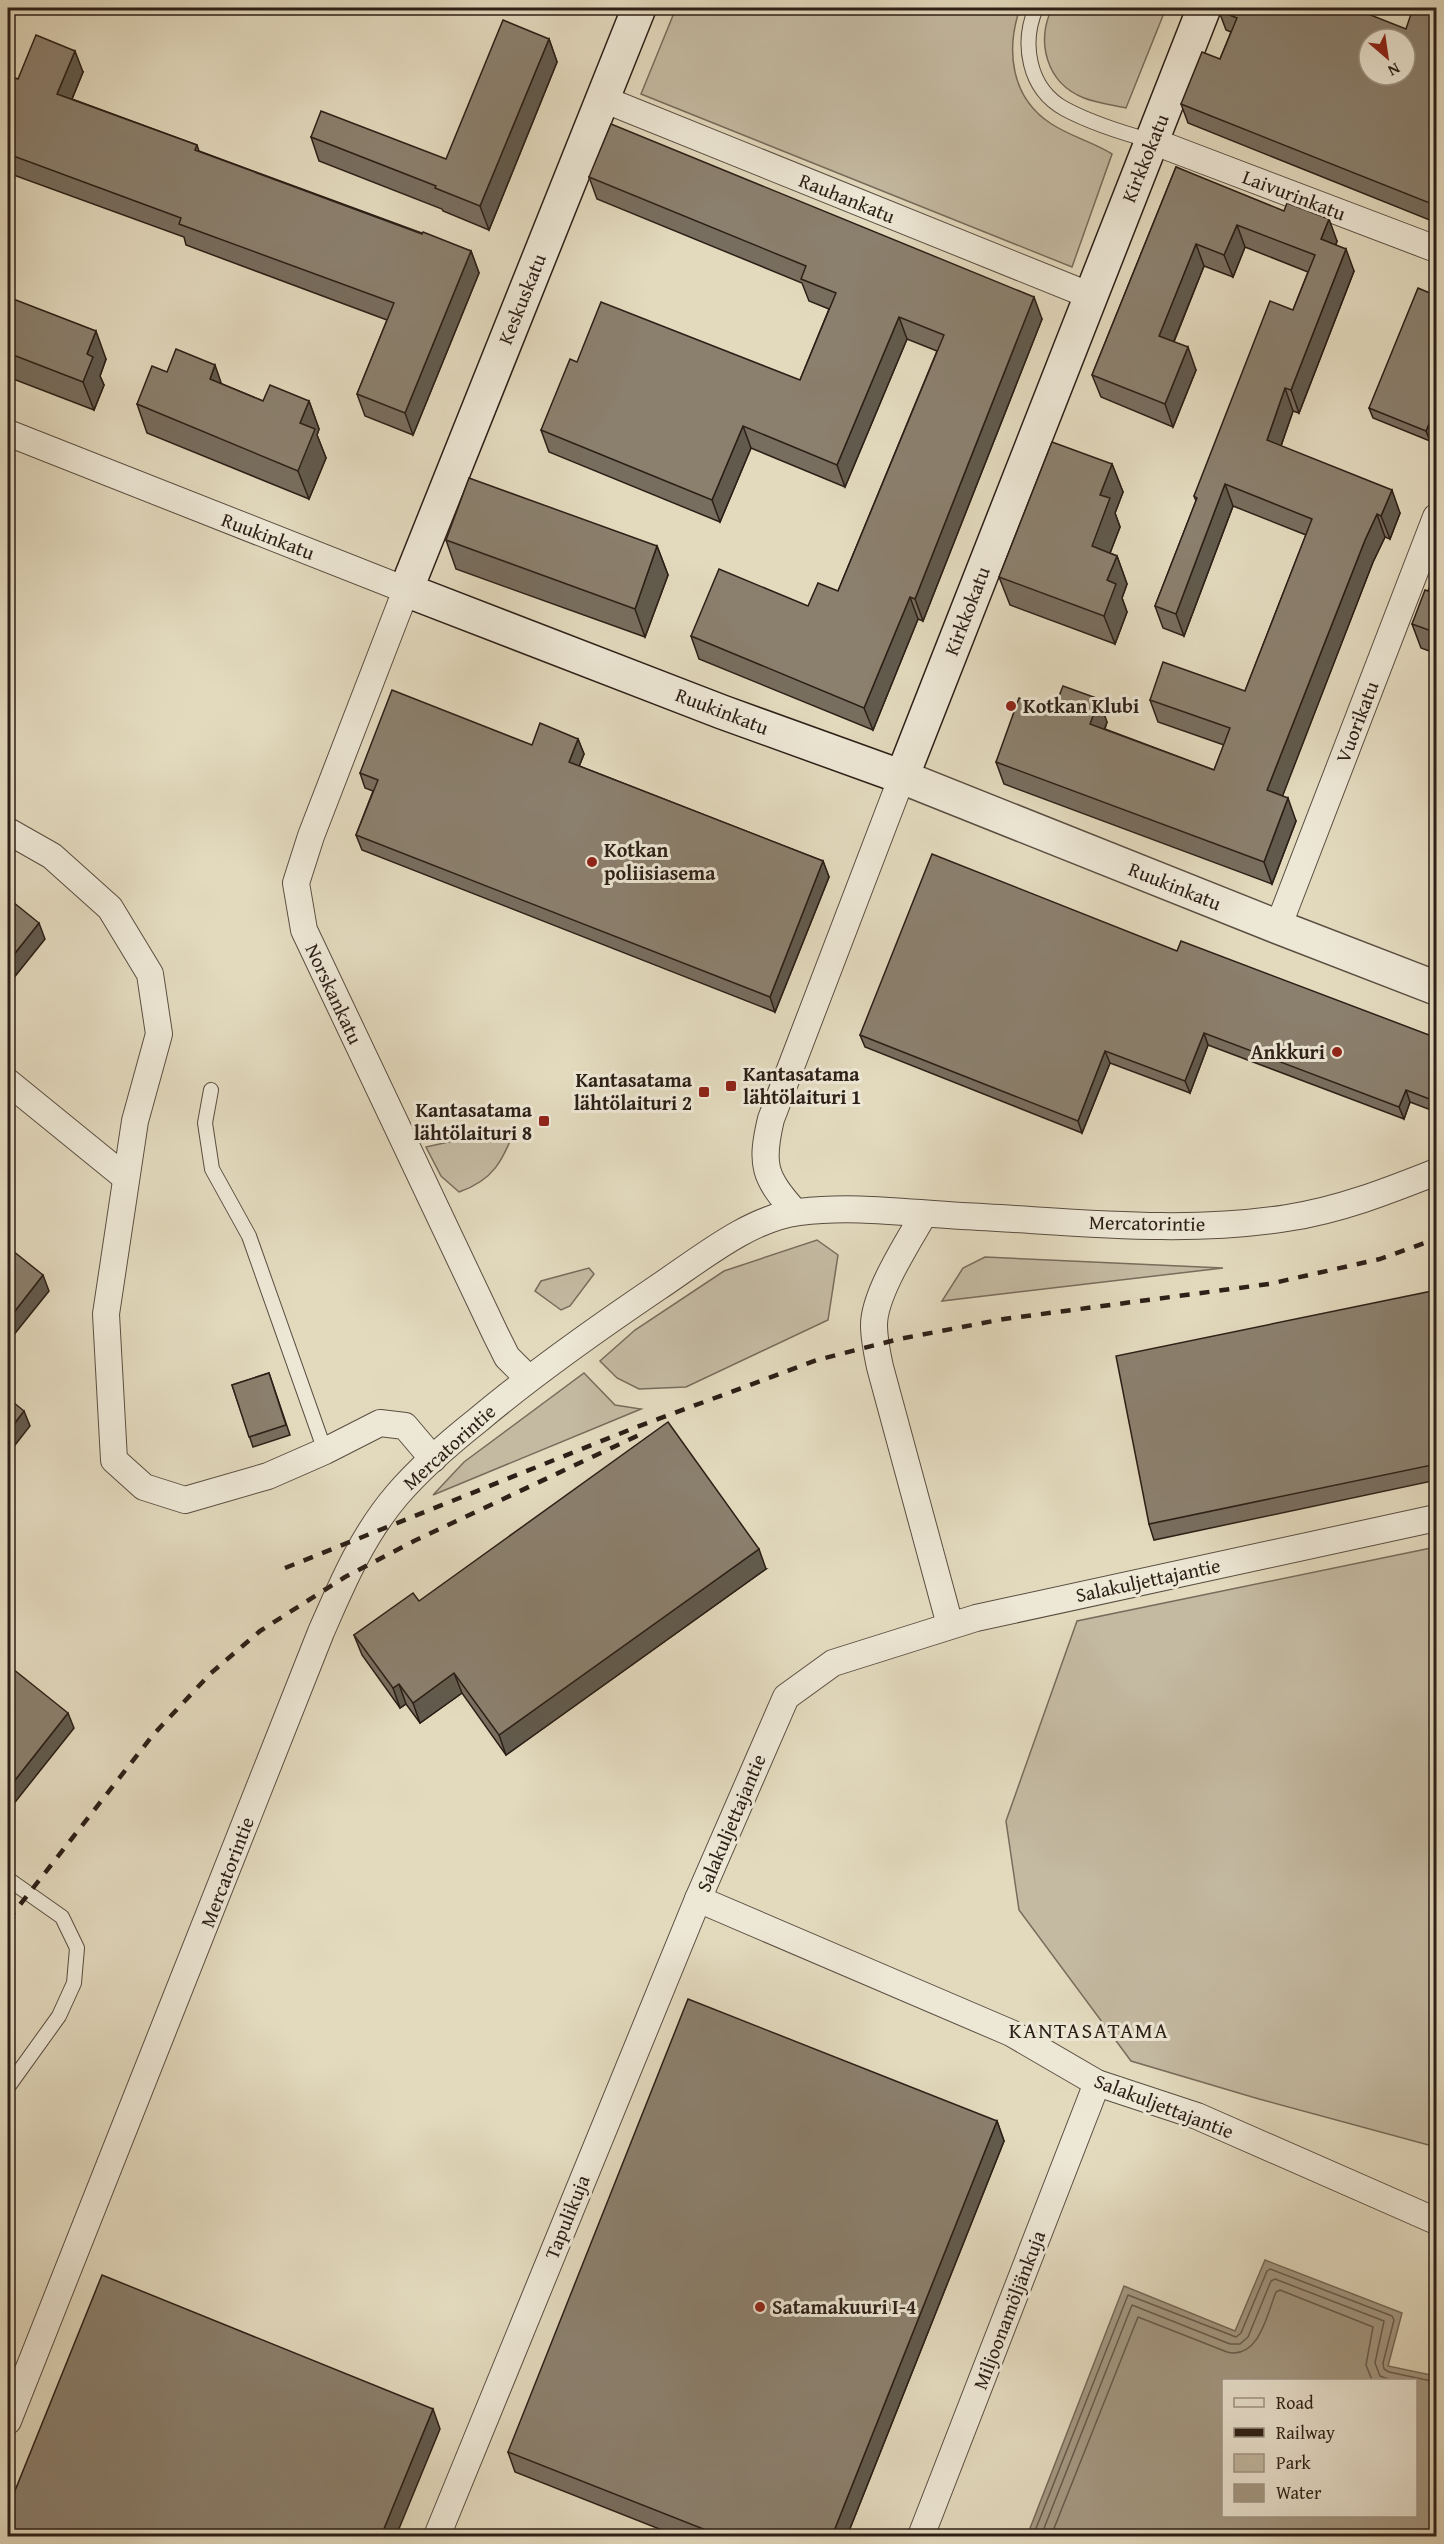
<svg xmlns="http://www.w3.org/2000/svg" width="1444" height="2544" font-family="'Gentium Book Plus',serif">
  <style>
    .green { fill: #c4baa2; stroke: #786c5c; stroke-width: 1.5 }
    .water { fill: #a59a85; stroke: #756959; stroke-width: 1.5; fill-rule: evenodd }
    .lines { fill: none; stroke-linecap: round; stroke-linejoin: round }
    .shore { stroke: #685c4e; stroke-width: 1.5 }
    .service-casing { stroke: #5a4e41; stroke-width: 16 }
    .minor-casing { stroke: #5a4e41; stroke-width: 28 }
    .tertiary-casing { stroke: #5a4e41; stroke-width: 36 }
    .secondary-casing { stroke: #2c1f17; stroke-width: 36 }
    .service { stroke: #ede7d5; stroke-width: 14 }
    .minor { stroke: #ede7d5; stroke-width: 26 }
    .tertiary { stroke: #ede7d5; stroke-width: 33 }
    .secondary { stroke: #ede7d5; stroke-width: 33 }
    .rail { stroke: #2c1f17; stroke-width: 4.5; stroke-dasharray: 10 10; stroke-linecap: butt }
    .wall { fill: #786e5f; stroke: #2c1f17; stroke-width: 1.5 }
    .shaded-wall { fill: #615a4d; stroke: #2c1f17; stroke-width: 1.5 }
    .building { fill: #8b806e; stroke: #2c1f17; stroke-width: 1.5; fill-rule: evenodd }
    .poi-dot { fill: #8f2418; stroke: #ede7d5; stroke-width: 2 }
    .labels { text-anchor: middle; stroke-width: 6; stroke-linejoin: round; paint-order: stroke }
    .street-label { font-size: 20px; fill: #2c1f17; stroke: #ede7d5 }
    .poi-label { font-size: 20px; font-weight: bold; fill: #2c1f17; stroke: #ede7d5; text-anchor: start }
    .quarter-label { font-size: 22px; letter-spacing: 1.5px; fill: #2c1f17; stroke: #ede7d5 }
  </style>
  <rect width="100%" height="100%" fill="#e3dabe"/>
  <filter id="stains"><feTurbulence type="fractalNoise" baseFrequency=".00333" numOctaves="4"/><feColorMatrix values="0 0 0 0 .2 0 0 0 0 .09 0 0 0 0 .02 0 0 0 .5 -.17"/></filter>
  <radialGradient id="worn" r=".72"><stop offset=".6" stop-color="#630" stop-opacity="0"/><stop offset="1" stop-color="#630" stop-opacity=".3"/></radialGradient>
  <g class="green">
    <path d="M676,8H1020C1006,49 1010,96 1050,123C1069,136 1093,142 1112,154L1072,267L641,94Z"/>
    <path d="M1052,8H1166L1126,108C1112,105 1097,103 1084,98C1046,83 1036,42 1052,8Z"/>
    <path d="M516,1127C503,1160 494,1180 459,1192L441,1176L426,1147Z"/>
    <path d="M817,1240L838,1255L828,1320L686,1387L639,1389L617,1378L600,1361L635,1330L724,1271Z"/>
    <path d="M985,1257L1223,1268L942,1301L963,1268Z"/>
    <path d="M589,1268L594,1274L570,1306L561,1310L535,1291L541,1281Z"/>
    <path d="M584,1373L615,1405L641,1409L433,1495L464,1462Z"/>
    <path d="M1436,1547V2147L1259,2099L1131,2061L1019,1910L1006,1821L1077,1621Z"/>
  </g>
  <path class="water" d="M1265,2260L1402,2313L1388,2366L1436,2376V2536H1027L1124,2286L1235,2331ZM1224,2380H1416V2516H1224Z"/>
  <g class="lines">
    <g class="shore">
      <path d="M1033,2536L1128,2295L1236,2337L1241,2333L1267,2271L1270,2269L1392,2316L1394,2320L1383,2363L1384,2369L1389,2372L1436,2382"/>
      <path d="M1041,2536L1132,2305L1230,2344H1240L1248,2337L1271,2281L1275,2279L1384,2321L1375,2363L1380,2376L1391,2380"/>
      <path d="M1051,2536L1138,2317L1227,2352C1259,2360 1267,2314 1276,2292L1280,2290L1373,2327L1366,2365L1372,2380"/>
    </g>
    <defs>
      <g id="service">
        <path d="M1036,8C1021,43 1028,89 1065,109C1091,123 1123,133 1152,141"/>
        <path d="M211,1090L205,1123L212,1169L249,1236L325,1451"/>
        <path d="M8,1879L62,1917L77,1948L74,1983L59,2016L8,2087"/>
      </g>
      <g id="minor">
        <path d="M603,99L1091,296"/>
        <path d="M1152,141L1436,249"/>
        <path d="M8,433L406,590L311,836L296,883L304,930L495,1333L507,1357L528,1378"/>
        <path d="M8,831L52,856L110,908L150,974L159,1034L135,1121L106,1314L114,1460L144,1487L185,1500L268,1476L325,1451L380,1423L405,1426L433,1459"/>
        <path d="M1278,927L1436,517"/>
        <path d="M8,1082L126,1178"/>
        <path d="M795,1212C764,1177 760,1165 771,1119L902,777"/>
        <path d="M924,1214C908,1242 874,1294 874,1325C874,1339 877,1353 880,1367L950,1625"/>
        <path d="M1436,1518L976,1618L833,1663L786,1697L698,1899L1011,2033L1097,2083L1197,2116L1436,2221"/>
        <path d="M8,2421L321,1632C342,1584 362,1536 397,1495C421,1467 449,1443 478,1420C535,1372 595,1330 657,1288C698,1261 749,1218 799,1212C854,1205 907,1213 962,1216C1069,1221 1181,1235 1287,1218C1340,1210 1388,1191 1436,1172"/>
        <path d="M437,2536L698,1899"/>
        <path d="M921,2536L1097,2083"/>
      </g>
      <path id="tertiary" d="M902,777L1278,927L1436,988"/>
      <path id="secondary" d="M639,8L406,590L722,712L902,777L1204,8"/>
    </defs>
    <use href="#service" class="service-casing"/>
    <use href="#minor" class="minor-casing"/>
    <use href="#tertiary" class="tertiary-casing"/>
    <use href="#secondary" class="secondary-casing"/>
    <use href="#service" class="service"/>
    <use href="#minor" class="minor"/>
    <use href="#tertiary" class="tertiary"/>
    <use href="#secondary" class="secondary"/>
    <g class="rail">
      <path d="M285,1568L634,1428L817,1360L899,1339L1004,1319L1269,1284L1380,1259L1436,1239"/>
      <path d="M8,1920L153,1735L211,1673L260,1631L345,1577L414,1541L639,1435"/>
    </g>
  </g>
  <g class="wall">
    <path d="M1437,8V223L1188,123L1181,104L1220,59L1231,32L1226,30L1219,11L1406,29Z"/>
    <path d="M549,39L557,62L489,230L443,211L442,209L319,161L311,137L446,159Z"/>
    <path d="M83,72L72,99L197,145L199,151L471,251L479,273L413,435L365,416L357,394L387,320L186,245L184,237L8,173V76L18,79Z"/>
    <path d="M1176,167L1337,241L1336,245L1354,271L1299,413L1293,411L1281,446L1400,513L1390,539L1385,537L1373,562L1282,796L1296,821L1272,884L1004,784L996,762L1053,711L1107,722L1105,729L1214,770L1224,745L1158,722L1150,700L1245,691L1306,535L1233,506L1184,636L1163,628L1155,606L1196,501L1194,496L1293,310L1308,272L1245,247L1233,277L1204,266L1174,342L1196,370L1173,427L1101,397L1092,375Z"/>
    <path d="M589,177L1042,319L923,621L918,619L873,730L699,659L691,636L808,606L838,591L937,351L907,339L845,487L751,448L720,522L549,452L541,430L800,380L829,309L809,301L802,283L597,199Z"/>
    <path d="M1437,296V425L1430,441L1373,418L1369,408Z"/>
    <path d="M8,297L106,359L100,376L104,385L94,410L8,377Z"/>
    <path d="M167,372L222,384L263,401H309L319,429L317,435L326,458L309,499L147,433L137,404Z"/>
    <path d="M1112,464L1123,492L1115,513L1120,527L1110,553L1117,556L1127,584L1122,598L1127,612L1115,644L1010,605L999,577Z"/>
    <path d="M446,540L657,546L668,575L645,637L456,569Z"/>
    <path d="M1437,569V654L1421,648L1412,624L1428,591Z"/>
    <path d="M578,739L584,754L579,766L823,861L829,877L775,1012L362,850L356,835L373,791L365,788L360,773L532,745Z"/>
    <path d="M1177,951L1437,1038L1436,1112L1410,1102L1404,1119L1208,1045L1190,1093L1110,1063L1082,1133L865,1047L860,1035Z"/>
    <path d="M1437,1290V1480L1154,1540L1149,1524Z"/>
    <path d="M269,1373L290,1435L253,1447L232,1385Z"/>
    <path d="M766,1569L506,1755L462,1693L420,1723L406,1704L400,1708L362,1655L354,1635L419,1601Z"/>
    <path d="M997,2121L1004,2141L847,2536H677L515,2472L508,2452Z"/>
  </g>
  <g class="shaded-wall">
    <path d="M549,39L557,62L489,230L480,206Z"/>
    <path d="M75,51L83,72L65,116L57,94Z"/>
    <path d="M1329,219L1337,241L1329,262L1321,239Z"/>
    <path d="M1237,225L1245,247L1233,277L1224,255Z"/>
    <path d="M1196,244L1204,266L1167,358L1159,336Z"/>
    <path d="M1346,249L1354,271L1299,413L1291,390Z"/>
    <path d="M471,251L479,273L413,435L405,413Z"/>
    <path d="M1034,297L1042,319L923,621L915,599Z"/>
    <path d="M899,317L907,339L845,487L837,465Z"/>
    <path d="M96,331L106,359L100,376L104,385L94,410L83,382L87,354Z"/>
    <path d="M1188,347L1196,370L1173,427L1165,404Z"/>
    <path d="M215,365L225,394L210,379Z"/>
    <path d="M1285,388L1293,411L1275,463L1267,440Z"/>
    <path d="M309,401L319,429L317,435L326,458L309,499L298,471L300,423Z"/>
    <path d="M1437,405V425L1430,441L1426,431Z"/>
    <path d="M743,426L751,448L720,522L712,500Z"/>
    <path d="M1112,464L1123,492L1115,513L1120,527L1102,574L1092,546L1100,495Z"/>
    <path d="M1225,484L1233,506L1184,636L1176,614Z"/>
    <path d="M1392,490L1400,513L1390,539L1381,516Z"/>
    <path d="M1377,514L1385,537L1373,562L1276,813L1267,790L1365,540Z"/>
    <path d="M657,546L668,575L645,637L635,609Z"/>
    <path d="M1117,556L1127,584L1122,598L1127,612L1115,644L1104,616L1107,580Z"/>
    <path d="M910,597L918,619L873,730L864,708Z"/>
    <path d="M1099,699L1107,722L1098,746L1090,724Z"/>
    <path d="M578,739L584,754L575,777L569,762Z"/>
    <path d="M1288,798L1296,821L1272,884L1264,862Z"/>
    <path d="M823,861L829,877L775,1012L770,997Z"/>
    <path d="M39,923L45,939L8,985V962Z"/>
    <path d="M1204,1033L1208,1045L1190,1093L1185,1081Z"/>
    <path d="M1105,1051L1110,1063L1082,1133L1078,1121Z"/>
    <path d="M1437,1088L1436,1112L1432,1100Z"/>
    <path d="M1406,1090L1410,1102L1404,1119L1399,1107Z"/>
    <path d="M43,1275L49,1291L8,1342V1320Z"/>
    <path d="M24,1411L30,1426L8,1454V1432Z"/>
    <path d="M759,1549L766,1569L506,1755L499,1735Z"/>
    <path d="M454,1673L462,1693L420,1723L413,1703Z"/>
    <path d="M399,1684L406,1704L400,1708L393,1688Z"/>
    <path d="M68,1713L74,1728L8,1811V1789Z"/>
    <path d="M997,2121L1004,2141L847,2536H832Z"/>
    <path d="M433,2409L440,2429L396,2536H381Z"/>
  </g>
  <g class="building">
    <path d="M1220,8H1353L1406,29L1413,8H1437V206L1181,104L1202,52L1220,59L1237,18L1219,11ZM1369,39H1405V75H1369Z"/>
    <path d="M503,20L549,39L480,206L435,188L436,186L311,137L321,111L446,159Z"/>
    <path d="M36,35L75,51L57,94L197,145L195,150L422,234L423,232L471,251L405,413L357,394L394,303L179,224L181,218L8,154V76L18,79Z"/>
    <path d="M611,124L1034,297L915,599L910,597L864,708L691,636L719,569L808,606L818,583L838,591L944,335L899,317L837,465L743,426L712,500L541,430L570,359L577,362L601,302L800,380L836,293L801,279L806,266L589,177Z"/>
    <path d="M1176,167L1284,211L1287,203L1329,219L1321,239L1346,249L1291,390L1285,388L1267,440L1392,490L1381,516L1377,514L1365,540L1267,790L1288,798L1264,862L996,762L1019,698L1053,711L1063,686L1099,699L1090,724L1214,770L1230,728L1150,700L1163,662L1245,691L1312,519L1225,484L1176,614L1155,606L1197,498L1194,496L1270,301L1293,310L1315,255L1237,225L1224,255L1196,244L1159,336L1188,347L1165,404L1092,375Z"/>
    <path d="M1418,288L1437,296V405L1426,431L1369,408Z"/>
    <path d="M8,297L96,331L87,354L93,357L83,382L8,353Z"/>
    <path d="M176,349L215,365L210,379L263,401L270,385L309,401L300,423L315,429L298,471L137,404L152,366L167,372Z"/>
    <path d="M1052,442L1112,464L1100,495L1110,498L1092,546L1117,556L1107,580L1116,584L1104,616L999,577Z"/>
    <path d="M469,478L657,546L635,609L446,540Z"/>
    <path d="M1437,569V633L1412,624L1425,590L1428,591Z"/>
    <path d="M392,690L532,745L540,723L578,739L569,762L823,861L770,997L356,835L378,780L360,773Z"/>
    <path d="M932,854L1177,951L1181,941L1437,1038V1088L1432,1100L1406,1090L1399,1107L1204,1033L1185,1081L1105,1051L1078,1121L860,1035Z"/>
    <path d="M8,898L39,923L8,962Z"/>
    <path d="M8,1247L43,1275L8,1320Z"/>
    <path d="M1437,1290V1464L1149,1524L1116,1356Z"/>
    <path d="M269,1373L286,1425L249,1437L232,1385Z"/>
    <path d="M8,1398L24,1411L8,1432Z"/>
    <path d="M668,1422L759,1549L499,1735L454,1673L413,1703L399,1684L393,1688L354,1635L413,1593L419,1601Z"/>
    <path d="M8,1665L68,1713L8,1789Z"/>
    <path d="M688,1999L997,2121L832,2536H721L508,2452Z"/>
    <path d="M102,2275L433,2409L381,2536H15L8,2533V2508Z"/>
  </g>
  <g class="poi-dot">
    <circle cx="1011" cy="706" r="6"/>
    <circle cx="592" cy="862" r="6"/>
    <circle cx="1337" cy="1052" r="6"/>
    <rect x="725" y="1080" width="12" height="12" rx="3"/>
    <rect x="698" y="1086" width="12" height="12" rx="3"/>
    <rect x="538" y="1115" width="12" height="12" rx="3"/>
    <circle cx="760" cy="2307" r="6"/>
  </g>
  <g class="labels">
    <g class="street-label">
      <text transform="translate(1145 158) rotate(-68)" y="7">Kirkkokatu</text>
      <text transform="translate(1294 195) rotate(21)" y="7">Laivurinkatu</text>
      <text transform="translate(847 198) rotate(22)" y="7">Rauhankatu</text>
      <text transform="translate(522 299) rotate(-68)" y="7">Keskuskatu</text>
      <text transform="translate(268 536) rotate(21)" y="7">Ruukinkatu</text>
      <text transform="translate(967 611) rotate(-69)" y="7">Kirkkokatu</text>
      <text transform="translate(722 711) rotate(21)" y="7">Ruukinkatu</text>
      <text transform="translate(1357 722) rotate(-69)" y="7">Vuorikatu</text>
      <text transform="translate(1175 886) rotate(22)" y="7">Ruukinkatu</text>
      <text transform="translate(334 994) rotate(65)" y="7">Norskankatu</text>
      <text transform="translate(1147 1223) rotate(1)" y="7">Mercatorintie</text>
      <text transform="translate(449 1447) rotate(-42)" y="7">Mercatorintie</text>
      <text transform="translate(1148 1580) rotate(-12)" y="7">Salakuljettajantie</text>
      <text transform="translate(731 1823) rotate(-67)" y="7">Salakuljettajantie</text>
      <text transform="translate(227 1872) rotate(-69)" y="7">Mercatorintie</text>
      <text transform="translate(1164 2106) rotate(21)" y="7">Salakuljettajantie</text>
      <text transform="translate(567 2217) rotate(-68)" y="7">Tapulikuja</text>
      <text transform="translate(1009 2310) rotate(-69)" y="7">Miljoonamöljänkuja</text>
    </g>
    <g class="poi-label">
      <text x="1023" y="713">Kotkan Klubi</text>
      <text x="604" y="857">Kotkan<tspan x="604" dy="23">poliisiasema</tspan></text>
      <text x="1325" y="1059" text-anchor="end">Ankkuri</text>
      <text x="743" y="1081">Kantasatama<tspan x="743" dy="23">lähtölaituri 1</tspan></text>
      <text x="692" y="1087" text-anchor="end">Kantasatama<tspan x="692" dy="23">lähtölaituri 2</tspan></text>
      <text x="532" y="1117" text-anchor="end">Kantasatama<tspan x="532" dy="23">lähtölaituri 8</tspan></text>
      <text x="772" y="2314">Satamakuuri I-4</text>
    </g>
    <g class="quarter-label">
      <text x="1089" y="2038">KANTASATAMA</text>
    </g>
  </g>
  <rect width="1444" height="2544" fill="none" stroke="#e3dabe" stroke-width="30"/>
  <rect x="9" y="9" width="1426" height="2526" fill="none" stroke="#2c1f17" stroke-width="3"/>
  <rect x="15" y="15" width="1414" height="2514" fill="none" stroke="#2c1f17" stroke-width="1.5"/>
  <rect x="1222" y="2379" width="195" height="138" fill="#ede7d5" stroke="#a09789" stroke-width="1.5"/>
  <rect x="1234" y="2398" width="30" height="9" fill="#ede7d5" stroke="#a09789" stroke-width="1.5"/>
  <text x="1276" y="2409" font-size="18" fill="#2c1f17">Road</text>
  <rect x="1234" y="2428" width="30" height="9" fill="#2c1f17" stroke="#a09789" stroke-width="1.5"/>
  <text x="1276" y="2439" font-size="18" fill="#2c1f17">Railway</text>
  <rect x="1234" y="2454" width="30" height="18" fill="#c4baa2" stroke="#a09789" stroke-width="1.5"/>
  <text x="1276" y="2469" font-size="18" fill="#2c1f17">Park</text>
  <rect x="1234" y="2484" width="30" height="18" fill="#a59a85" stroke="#a09789" stroke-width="1.5"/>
  <text x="1276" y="2499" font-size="18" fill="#2c1f17">Water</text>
  <g transform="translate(1387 57) rotate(151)"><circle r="28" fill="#ede7d5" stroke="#a09789" stroke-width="1.5"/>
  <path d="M0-4.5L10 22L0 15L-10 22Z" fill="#8f2418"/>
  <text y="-9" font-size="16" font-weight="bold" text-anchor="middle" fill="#2c1f17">N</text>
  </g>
  <rect width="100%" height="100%" filter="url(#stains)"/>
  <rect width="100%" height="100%" fill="url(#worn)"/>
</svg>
